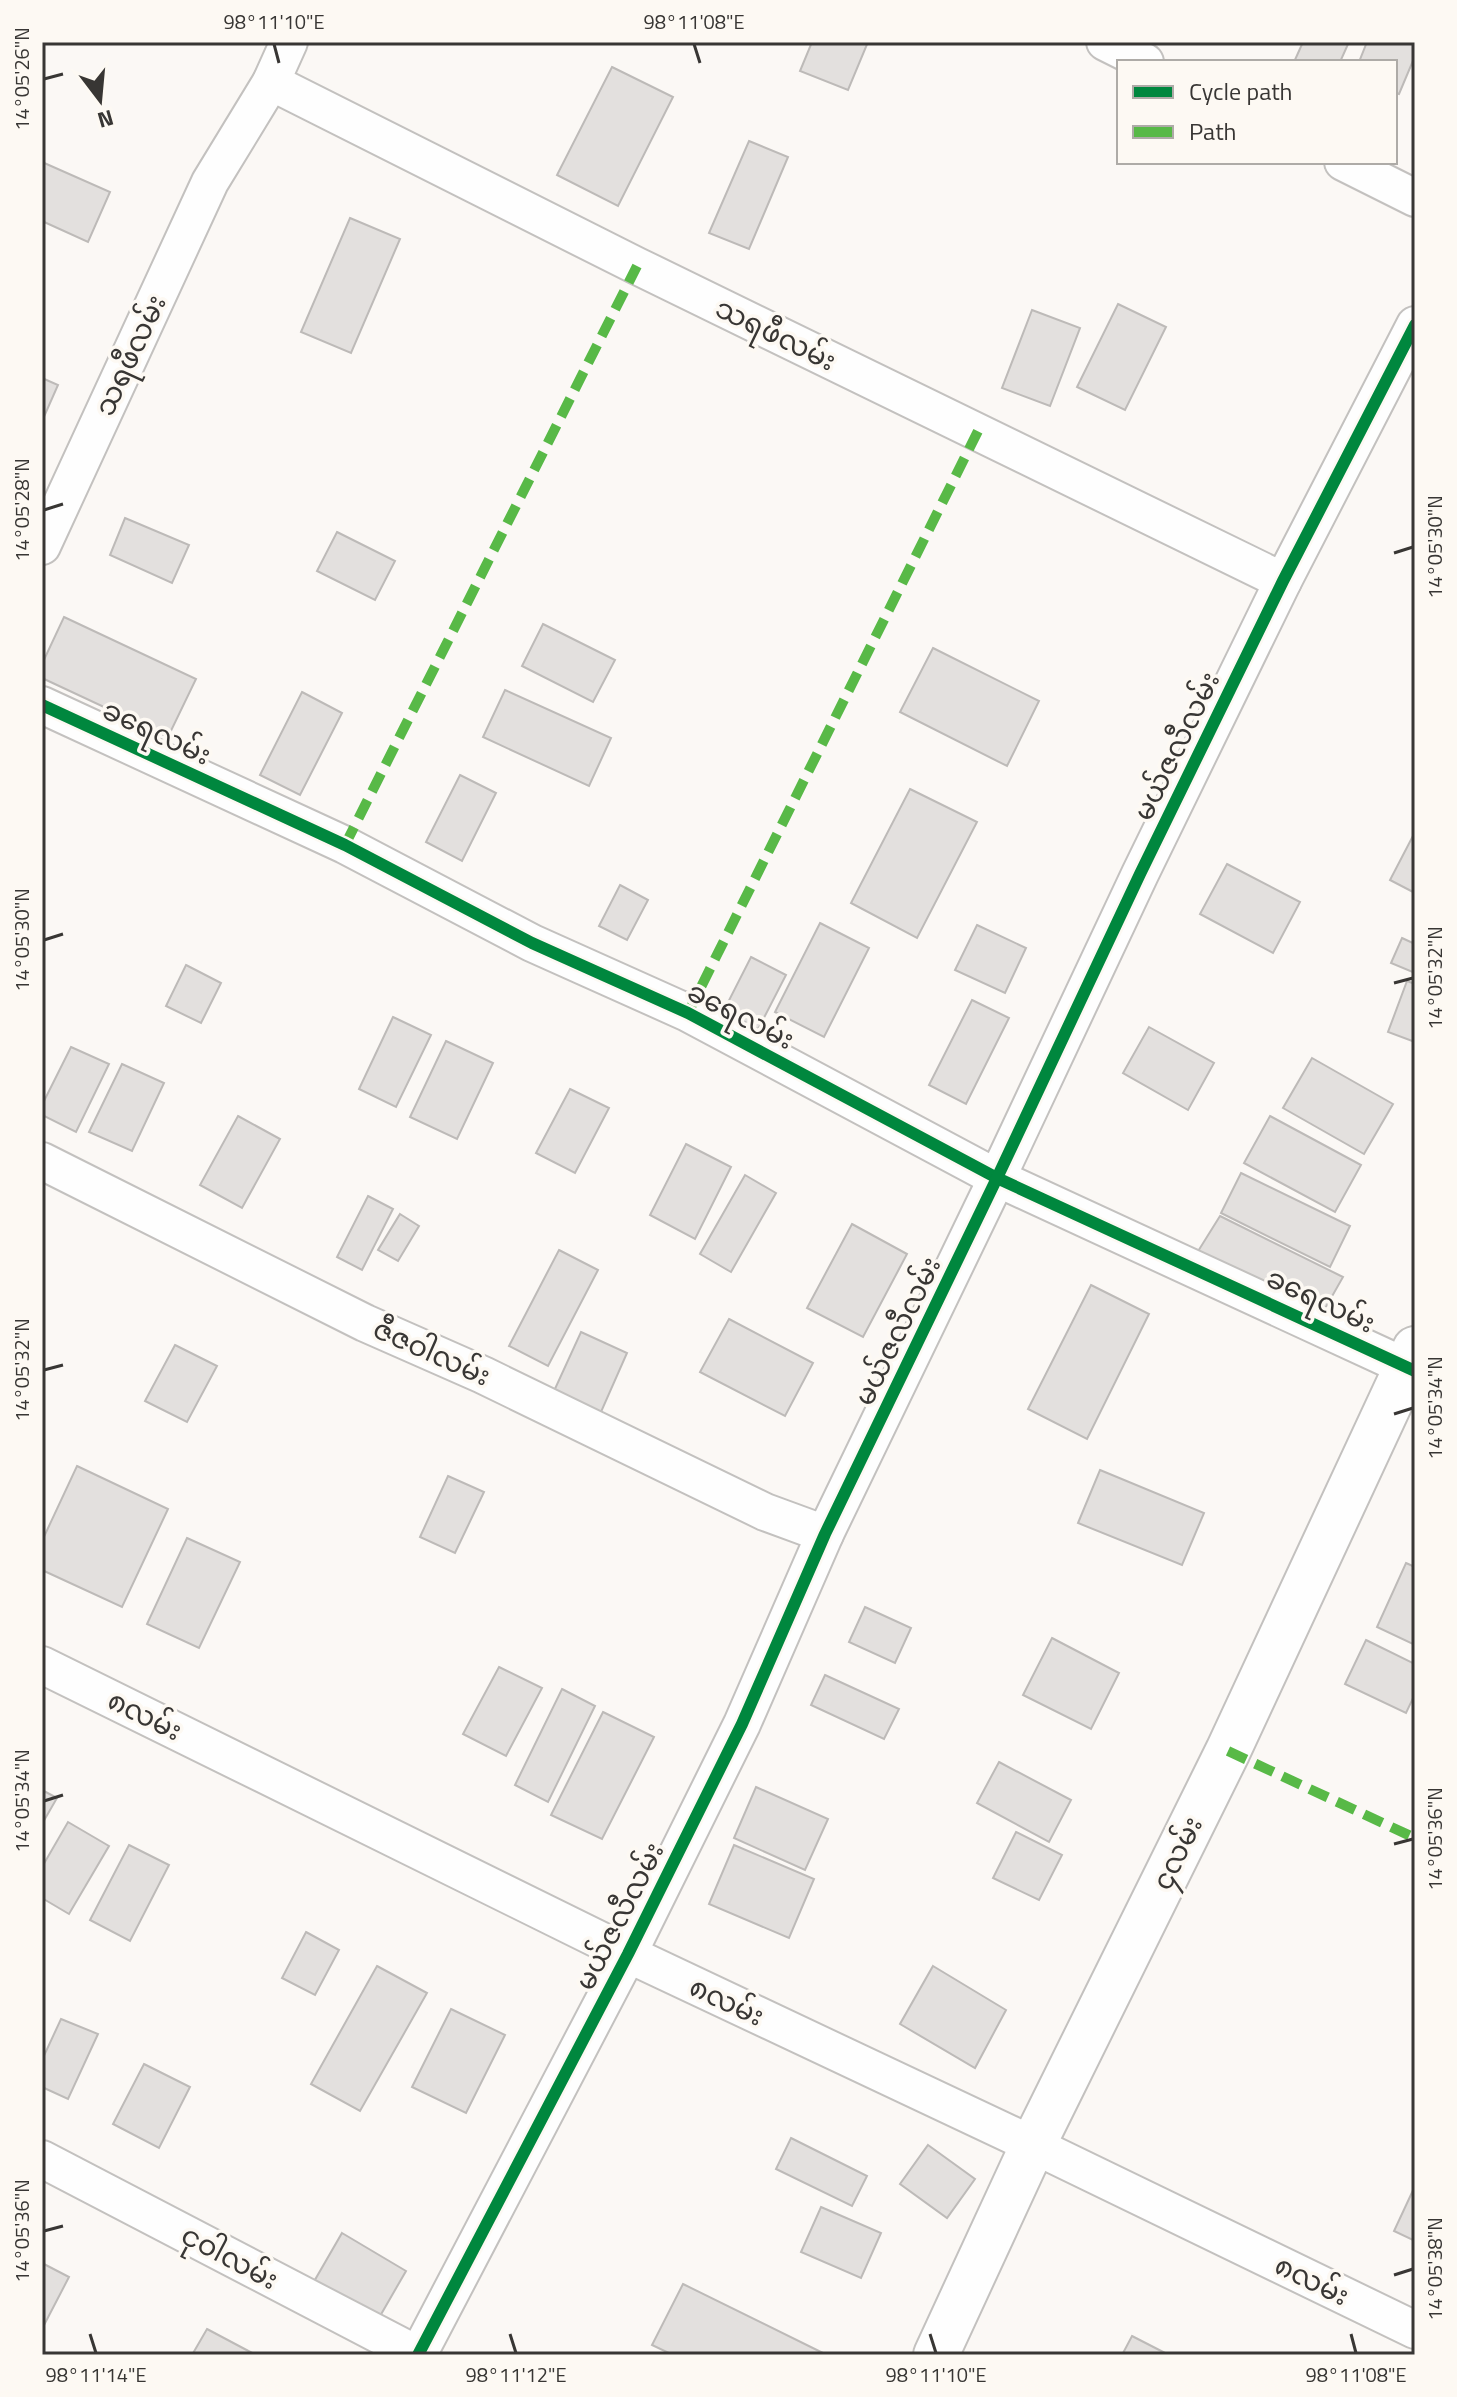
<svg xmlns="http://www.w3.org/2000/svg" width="1457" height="2397" font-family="'Titillium Web','Noto Sans Myanmar',sans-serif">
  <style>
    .building { fill: #e3e0de; stroke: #bdbab8; stroke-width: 2 }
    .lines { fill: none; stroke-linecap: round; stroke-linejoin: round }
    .minor-casing { stroke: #c3c1bf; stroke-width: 40 }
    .tertiary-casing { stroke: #c3c1bf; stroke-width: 48 }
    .minor { stroke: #fefefe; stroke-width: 36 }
    .tertiary { stroke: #fefefe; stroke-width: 44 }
    .quiet { stroke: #58b947; stroke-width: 10; stroke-dasharray: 20 10; stroke-linecap: butt }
    .cycleway-casing { stroke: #fdf9f3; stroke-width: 17 }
    .cycleway { stroke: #00873e; stroke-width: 12 }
    .ticks { fill: none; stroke: #383634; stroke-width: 3 }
    .labels { text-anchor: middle; stroke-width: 7; stroke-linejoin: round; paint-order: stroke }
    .street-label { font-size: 28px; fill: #383634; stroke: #fdf9f3 }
    .neatline { fill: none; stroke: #383634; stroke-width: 3 }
    .ticks-label { font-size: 20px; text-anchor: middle; fill: #383634 }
  </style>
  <rect width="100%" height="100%" fill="#fbf8f5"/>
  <g class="building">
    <path d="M812,42H868L848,90L800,71Z"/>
    <path d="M1303,42H1349L1340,62H1294Z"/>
    <path d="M1367,42H1415V56L1399,94L1395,93V62H1359Z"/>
    <path d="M612,67L673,97L618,206L557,175Z"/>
    <path d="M749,141L788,157L749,249L709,233Z"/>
    <path d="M42,162L110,192L88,242L42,221Z"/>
    <path d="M350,218L400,239L351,353L301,332Z"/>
    <path d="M1118,304L1166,327L1125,410L1077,387Z"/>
    <path d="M1032,310L1080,328L1050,406L1002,388Z"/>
    <path d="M42,378L58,385L43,419H42Z"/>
    <path d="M125,518L189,545L172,583L110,555Z"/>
    <path d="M337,532L395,561L375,600L317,571Z"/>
    <path d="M64,617L196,679L168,737L42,678V664Z"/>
    <path d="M543,624L615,660L593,702L522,666Z"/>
    <path d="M933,648L1039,701L1007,766L900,712Z"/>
    <path d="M505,690L611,738L589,786L483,737Z"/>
    <path d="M302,692L342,713L300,795L260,775Z"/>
    <path d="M460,775L496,793L462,861L426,842Z"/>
    <path d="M910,789L977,822L917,938L851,903Z"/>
    <path d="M1415,832V893L1390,880Z"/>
    <path d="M1227,864L1300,902L1273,953L1200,914Z"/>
    <path d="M620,885L648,900L627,940L599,926Z"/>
    <path d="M820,923L869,948L824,1037L775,1012Z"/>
    <path d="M977,925L1026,948L1005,993L955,970Z"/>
    <path d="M1402,938L1415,944V973L1391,963Z"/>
    <path d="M751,957L786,975L752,1041L717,1024Z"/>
    <path d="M186,965L221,983L201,1023L166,1006Z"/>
    <path d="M1407,981L1415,984V1042L1388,1032Z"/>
    <path d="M972,1000L1009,1018L966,1104L929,1085Z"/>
    <path d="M393,1017L431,1035L396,1107L359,1089Z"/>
    <path d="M1149,1027L1214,1063L1188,1110L1123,1073Z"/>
    <path d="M446,1041L493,1063L457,1139L410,1117Z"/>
    <path d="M71,1047L109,1064L76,1132L42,1115V1105Z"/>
    <path d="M1312,1058L1393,1104L1364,1154L1283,1108Z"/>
    <path d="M122,1064L164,1083L132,1151L89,1132Z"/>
    <path d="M570,1089L609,1108L575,1173L536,1153Z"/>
    <path d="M238,1116L280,1139L242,1208L200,1185Z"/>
    <path d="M1270,1116L1361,1165L1335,1212L1244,1163Z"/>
    <path d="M686,1144L731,1167L695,1239L650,1215Z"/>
    <path d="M1241,1173L1350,1226L1330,1267L1221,1213Z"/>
    <path d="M745,1175L776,1193L731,1272L700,1254Z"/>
    <path d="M368,1196L393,1209L362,1270L337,1257Z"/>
    <path d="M400,1214L419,1226L398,1261L378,1250Z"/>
    <path d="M1220,1216L1343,1277L1318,1321L1195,1256Z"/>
    <path d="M852,1224L907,1254L863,1337L807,1308Z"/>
    <path d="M559,1250L598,1270L548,1366L509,1346Z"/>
    <path d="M1091,1285L1149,1314L1087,1439L1028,1409Z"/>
    <path d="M729,1319L813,1363L785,1416L700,1372Z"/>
    <path d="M581,1332L627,1353L601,1412L554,1391Z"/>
    <path d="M175,1345L217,1366L187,1422L145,1401Z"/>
    <path d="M77,1466L168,1509L122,1607L42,1570V1541Z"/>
    <path d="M1100,1470L1204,1513L1182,1565L1078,1523Z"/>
    <path d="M448,1476L484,1492L455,1553L420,1537Z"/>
    <path d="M187,1538L240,1562L199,1648L147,1624Z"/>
    <path d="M1406,1563L1415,1567V1645L1377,1627Z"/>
    <path d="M865,1607L911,1628L895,1663L849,1642Z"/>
    <path d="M1052,1638L1119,1673L1091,1729L1023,1695Z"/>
    <path d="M1366,1640L1415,1664V1694L1406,1713L1345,1684Z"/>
    <path d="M499,1667L542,1688L506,1756L463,1734Z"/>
    <path d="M825,1675L899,1709L884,1739L811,1705Z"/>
    <path d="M562,1689L595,1706L548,1802L515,1785Z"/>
    <path d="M603,1712L654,1737L602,1839L551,1815Z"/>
    <path d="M999,1762L1071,1800L1049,1842L977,1803Z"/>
    <path d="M756,1787L828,1819L805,1870L734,1838Z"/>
    <path d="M42,1790L57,1798L42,1824Z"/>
    <path d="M68,1822L109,1846L69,1914L42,1898V1867Z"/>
    <path d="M1016,1832L1062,1855L1039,1900L993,1878Z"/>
    <path d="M129,1845L169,1865L130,1941L90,1920Z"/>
    <path d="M734,1845L814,1879L789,1938L709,1904Z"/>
    <path d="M306,1932L339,1950L315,1995L282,1978Z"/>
    <path d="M377,1966L427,1993L360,2111L311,2084Z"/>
    <path d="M933,1966L1006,2010L975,2068L900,2024Z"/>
    <path d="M451,2009L505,2035L466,2113L412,2087Z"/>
    <path d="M61,2019L98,2034L68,2099L42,2087V2060Z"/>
    <path d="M144,2064L190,2087L159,2148L113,2124Z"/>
    <path d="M791,2138L867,2176L852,2206L776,2169Z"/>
    <path d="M928,2145L975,2179L947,2218L900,2184Z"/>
    <path d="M1415,2186V2241L1394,2231Z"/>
    <path d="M821,2207L881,2233L861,2278L801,2252Z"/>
    <path d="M342,2233L406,2271L376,2323L312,2285Z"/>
    <path d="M42,2263L69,2277L42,2329Z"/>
    <path d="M683,2284L827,2355H673L652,2345Z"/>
    <path d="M207,2329L256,2355H192Z"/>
    <path d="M1132,2336L1169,2355H1122Z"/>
  </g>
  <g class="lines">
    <defs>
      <g id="minor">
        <path d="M1105,42L1145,62"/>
        <path d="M271,82L637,266L1283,581"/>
        <path d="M1343,162L1415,198"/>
        <path d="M42,546L210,182L271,82L289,42"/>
        <path d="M42,705L345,845L532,943L688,1013L997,1178L1415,1371"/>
        <path d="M42,1161L365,1323L483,1375L765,1512L825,1534"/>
        <path d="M42,1665L628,1954L1033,2145L1415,2330"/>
        <path d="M42,2159L418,2355"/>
        <path d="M418,2355L628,1954L742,1724L825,1534L997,1178L1140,874L1283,581L1415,325"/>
      </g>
      <path id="tertiary" d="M936,2355L1033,2145L1228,1751L1415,1349"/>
    </defs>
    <use href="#minor" class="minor-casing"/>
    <use href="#tertiary" class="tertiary-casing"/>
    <use href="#minor" class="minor"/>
    <use href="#tertiary" class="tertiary"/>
    <g class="quiet">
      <path d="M345,845L637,266"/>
      <path d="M688,1013L978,431"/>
      <path d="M1228,1751L1415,1838"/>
    </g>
    <defs>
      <g id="cycleway">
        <path d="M42,705L345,845L532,943L688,1013L997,1178L1415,1371"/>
        <path d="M418,2355L628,1954L742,1724L825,1534L997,1178L1140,874L1283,581L1415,325"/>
      </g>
    </defs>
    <use href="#cycleway" class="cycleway-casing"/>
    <use href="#cycleway" class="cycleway"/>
  </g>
  <path class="ticks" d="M274,44L279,63M694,44L700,63M44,79L63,74M44,510L63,504M1394,553L1413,547M44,940L63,934M1394,983L1413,978M44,1370L63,1365M1394,1414L1413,1408M44,1801L63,1795M1394,1844L1413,1839M44,2231L63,2226M1394,2275L1413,2269M90,2334L96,2353M510,2334L516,2353M930,2334L936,2353M1351,2334L1356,2353"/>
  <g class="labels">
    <g class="street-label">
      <text transform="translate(776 334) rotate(26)" y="10">သရဖီလမ်း</text>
      <text transform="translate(130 355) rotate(-65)" y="10">သရဖီလမ်း</text>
      <text transform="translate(157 732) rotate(25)" y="10">ခရေလမ်း</text>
      <text transform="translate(1176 746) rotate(-64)" y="10">မယ်ဇလီလမ်း</text>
      <text transform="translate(741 1015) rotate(27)" y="10">ခရေလမ်း</text>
      <text transform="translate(1321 1300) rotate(25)" y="10">ခရေလမ်း</text>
      <text transform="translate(897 1331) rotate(-64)" y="10">မယ်ဇလီလမ်း</text>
      <text transform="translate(432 1352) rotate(24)" y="10">ဇီဇဝါလမ်း</text>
      <text transform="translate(145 1715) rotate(26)" y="10">၈လမ်း</text>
      <text transform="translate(1177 1853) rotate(-64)" y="10">၄လမ်း</text>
      <text transform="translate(619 1916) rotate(-63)" y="10">မယ်ဇလီလမ်း</text>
      <text transform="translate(727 2001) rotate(25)" y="10">၈လမ်း</text>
      <text transform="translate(230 2257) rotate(28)" y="10">ငုဝါလမ်း</text>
      <text transform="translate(1312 2280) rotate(26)" y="10">၈လမ်း</text>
    </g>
  </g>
  <rect width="1457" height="2397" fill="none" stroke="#fdf9f3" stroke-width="88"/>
  <rect x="1117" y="60" width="280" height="104" fill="#fdf9f3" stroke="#aeaba7" stroke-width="2"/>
  <rect x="1133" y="86" width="40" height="12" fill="#00873e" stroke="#aeaba7" stroke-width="2"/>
  <text x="1189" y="100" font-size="24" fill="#383634">Cycle path</text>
  <rect x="1133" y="126" width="40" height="12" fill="#58b947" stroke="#aeaba7" stroke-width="2"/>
  <text x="1189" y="140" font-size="24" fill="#383634">Path</text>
  <g transform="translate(100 100) rotate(164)" stroke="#fdf9f3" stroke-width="6" paint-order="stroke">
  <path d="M0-6L14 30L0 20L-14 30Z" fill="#383634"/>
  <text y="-12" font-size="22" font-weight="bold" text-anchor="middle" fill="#383634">N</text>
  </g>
  <rect x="44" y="44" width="1369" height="2309" class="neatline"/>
  <g class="ticks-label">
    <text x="274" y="29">98°11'10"E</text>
    <text x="694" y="29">98°11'08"E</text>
    <text transform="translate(22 79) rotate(-90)" y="7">14°05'26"N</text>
    <text transform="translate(22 510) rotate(-90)" y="7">14°05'28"N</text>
    <text transform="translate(1435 547) rotate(-90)" y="7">14°05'30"N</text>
    <text transform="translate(22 940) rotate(-90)" y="7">14°05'30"N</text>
    <text transform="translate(1435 978) rotate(-90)" y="7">14°05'32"N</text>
    <text transform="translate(22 1370) rotate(-90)" y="7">14°05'32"N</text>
    <text transform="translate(1435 1408) rotate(-90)" y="7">14°05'34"N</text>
    <text transform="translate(22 1801) rotate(-90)" y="7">14°05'34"N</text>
    <text transform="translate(1435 1839) rotate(-90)" y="7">14°05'36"N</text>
    <text transform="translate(22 2231) rotate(-90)" y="7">14°05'36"N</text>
    <text transform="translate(1435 2269) rotate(-90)" y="7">14°05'38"N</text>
    <text x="96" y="2382">98°11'14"E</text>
    <text x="516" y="2382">98°11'12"E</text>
    <text x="936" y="2382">98°11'10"E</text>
    <text x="1356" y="2382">98°11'08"E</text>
  </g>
</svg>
